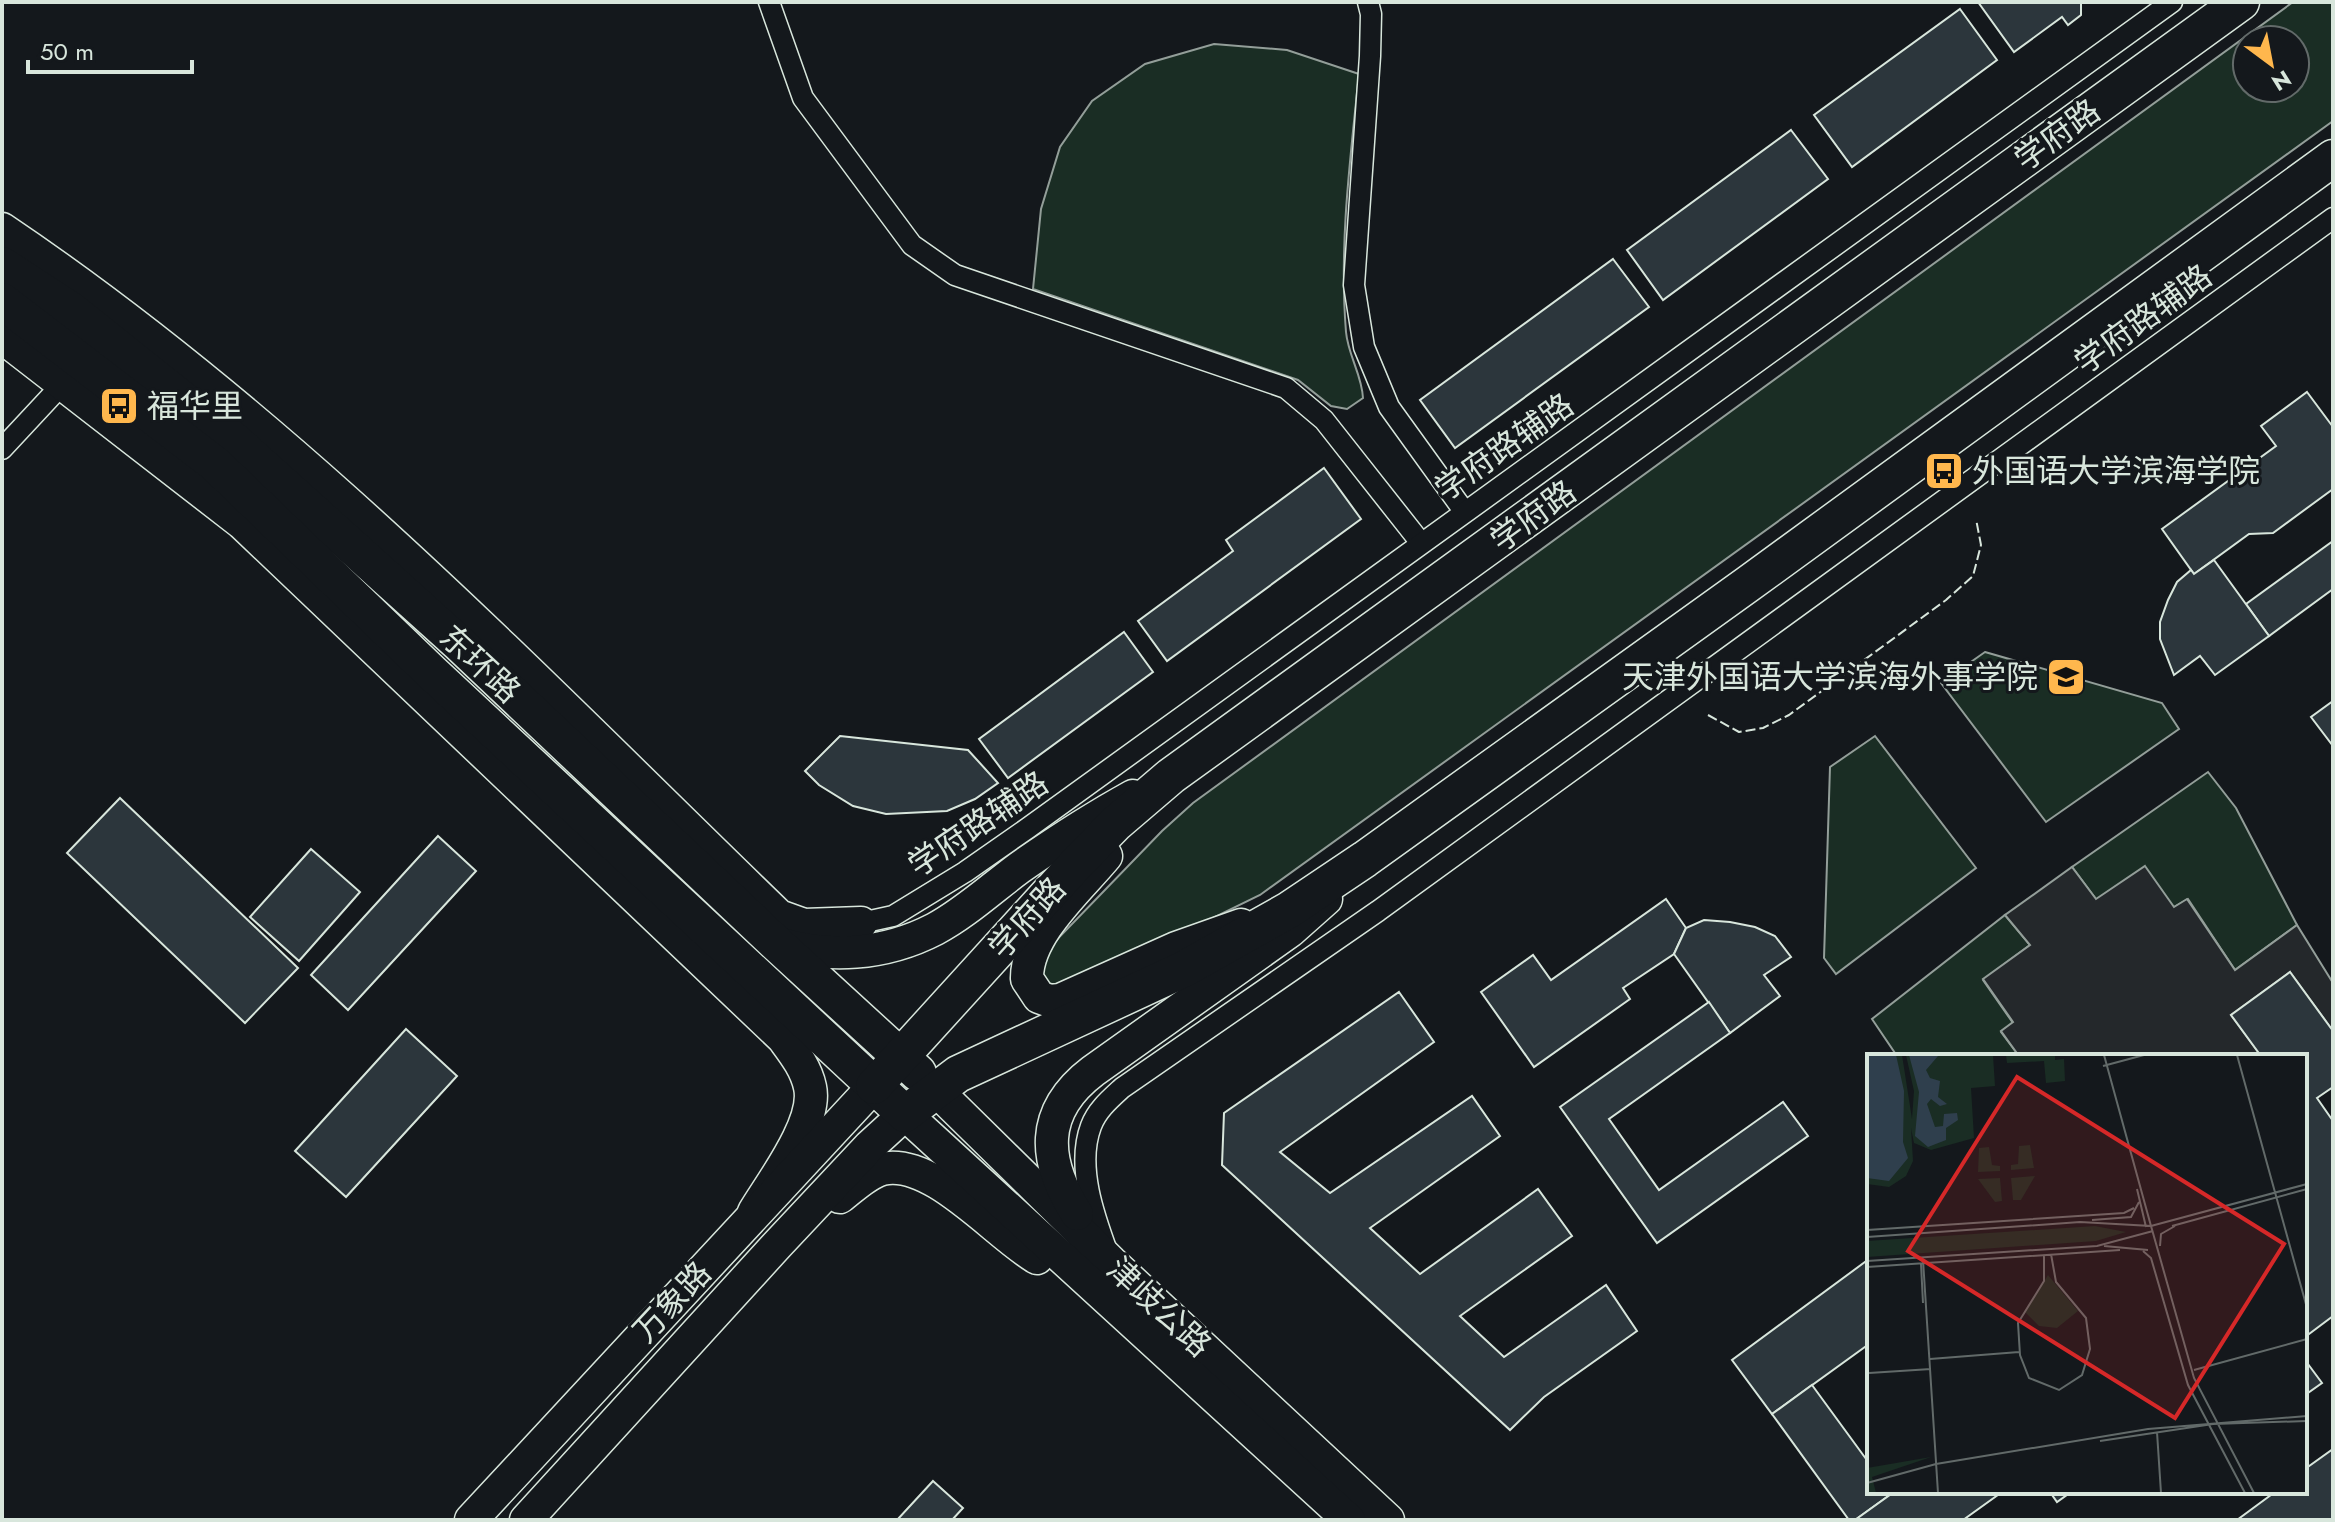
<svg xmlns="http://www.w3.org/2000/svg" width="2335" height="1522" font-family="Jost,'Noto Sans SC',sans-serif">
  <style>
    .green { fill: #1a2d24; stroke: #939e99; stroke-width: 2; fill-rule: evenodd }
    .parking { fill: #24282b; stroke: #939e99; stroke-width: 2 }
    .building { fill: #2c363c; stroke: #d8e6dc; stroke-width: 2 }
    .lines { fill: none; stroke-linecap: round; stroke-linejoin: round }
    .street-casing { stroke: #d8e6dc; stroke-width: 23 }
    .primary-casing { stroke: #d8e6dc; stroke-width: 35 }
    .highway-casing { stroke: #d8e6dc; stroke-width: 39 }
    .street { stroke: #14181c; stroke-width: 20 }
    .primary { stroke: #14181c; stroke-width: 32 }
    .highway { stroke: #14181c; stroke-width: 36 }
    .fence { stroke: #d8e6dc; stroke-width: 2; stroke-dasharray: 10 4; stroke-linecap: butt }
    .labels { text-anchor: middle; stroke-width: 6; stroke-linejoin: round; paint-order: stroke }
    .street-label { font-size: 32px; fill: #d8e6dc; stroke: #14181c }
    .poi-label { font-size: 32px; fill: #d8e6dc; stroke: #14181c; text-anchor: start }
    .inset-road { fill: none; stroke: #626a69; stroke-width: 2 }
    .view { fill: #d62828; fill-opacity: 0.15; stroke: #d62828; stroke-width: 4 }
    .inset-edge { fill: none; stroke: #d8e6dc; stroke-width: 4 }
  </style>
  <rect width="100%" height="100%" fill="#14181c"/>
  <g class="green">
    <path d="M2293,2H2333V121L1260,895L1068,989L1044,984L1040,957L1162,831L1193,803ZM2247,40H2295V88H2247Z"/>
    <path d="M1214,44L1287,50L1359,74C1350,160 1339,246 1346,332C1348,355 1362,375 1363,398L1347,409L1331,406L1298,380L1033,289L1041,209L1060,147L1092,101L1145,64Z"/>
    <path d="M1985,652L2162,703L2179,729L2046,822L1941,683Z"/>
    <path d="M1875,736L1976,868L1836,974L1824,958L1830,767Z"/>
    <path d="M2208,772L2236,808L2297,925L2235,970L2188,899L2174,907L2096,899L2072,867Z"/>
    <path d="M2005,915L2030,945L1983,980L2013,1023L2001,1032L2019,1056H1897L1872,1019Z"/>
  </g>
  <path class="parking" d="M2145,866L2174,907L2187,899L2235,970L2297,925L2333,983V1031L2290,972L2231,1015L2261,1056H2019L2001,1031L2013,1022L1983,979L2030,945L2005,915L2072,867L2096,899Z"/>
  <g class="building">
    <path d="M1978,2H2081V15L2068,25L2062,17L2014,52Z"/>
    <path d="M1960,9L1997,60L1852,167L1814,115Z"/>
    <path d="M1791,130L1828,179L1663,300L1627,250Z"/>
    <path d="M1613,259L1649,307L1455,448L1420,400Z"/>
    <path d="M2307,392L2333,427V489L2273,533L2249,534L2194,574L2162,529L2276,446L2261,426Z"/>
    <path d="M1324,468L1361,519L1167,661L1138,621L1233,551L1226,540Z"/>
    <path d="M2333,541V589L2269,636L2246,604Z"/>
    <path d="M2214,560L2269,636L2215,675L2200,656L2174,675L2160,639V622L2168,600L2177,582L2191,570L2194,574Z"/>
    <path d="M1124,632L1153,672L1008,778L979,739Z"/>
    <path d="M2333,701V746L2311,717Z"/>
    <path d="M840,736L968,750L998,783L975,799L947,811L886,814L853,806L819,785L805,771Z"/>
    <path d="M120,798L298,968L245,1023L67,853Z"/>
    <path d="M438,836L476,871L348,1010L311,975Z"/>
    <path d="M311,849L360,892L299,961L250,917Z"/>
    <path d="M1666,899L1686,928L1674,954L1623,988L1630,999L1534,1067L1481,992L1533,955L1551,980Z"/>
    <path d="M1704,920L1730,922L1755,927L1775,936L1791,957L1764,975L1780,996L1730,1033L1674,954L1686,928Z"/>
    <path d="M2290,972L2333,1031V1087L2317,1098L2333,1121V1316L2305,1337V1056H2261L2231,1015Z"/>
    <path d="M1399,992L1434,1042L1280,1152L1330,1193L1472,1096L1500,1136L1370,1228L1420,1274L1538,1189L1572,1236L1460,1316L1504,1357L1606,1285L1637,1331L1544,1397L1510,1430L1222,1165L1224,1113Z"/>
    <path d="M1709,1002L1730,1033L1609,1119L1659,1190L1783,1102L1808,1136L1657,1243L1560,1107Z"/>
    <path d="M406,1029L457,1076L346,1197L295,1151Z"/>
    <path d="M1869,1259V1344L1772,1414L1732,1360Z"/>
    <path d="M2305,1360L2322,1383L2305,1395Z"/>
    <path d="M1812,1385L1869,1463V1492L1891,1494L1855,1520H1849L1772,1414Z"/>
    <path d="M2333,1449V1520H2237L2275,1492H2305V1469Z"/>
    <path d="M933,1481L963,1508L952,1520H897Z"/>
    <path d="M1894,1492H2002L1963,1520H1855Z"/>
    <path d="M2050,1492H2071L2057,1502Z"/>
  </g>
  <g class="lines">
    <defs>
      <g id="street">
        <path d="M769,2L803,98L912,245L955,275L1286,388L1324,420L1421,543"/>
        <path d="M1368,2L1371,14L1370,56L1354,285L1364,347L1389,407L1464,511"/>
        <path d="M2,449L70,376"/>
        <path d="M861,923L893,916L965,872L1028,828L2172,2"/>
        <path d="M1108,1254C1094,1216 1076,1166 1091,1126C1097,1110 1110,1099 1122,1088L1378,911L2333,218"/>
      </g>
      <g id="primary">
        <path d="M2,229C289,422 531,676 779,916L804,925L861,923"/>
        <path d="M2,337L242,523L783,1038C794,1053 806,1068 810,1087C818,1122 772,1182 754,1212"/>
        <path d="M1106,856C1079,889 1026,934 1027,979L1039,997L1050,1001L1060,1000L1176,948L1241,925"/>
        <path d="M775,942C828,959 885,955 935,929C965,913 992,888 1019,868C1056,842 1093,818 1133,796"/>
        <path d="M935,1089L1111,1262L1388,1520"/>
        <path d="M840,1197C853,1187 867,1173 882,1169C932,1157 996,1234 1037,1258"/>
        <path d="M1077,1214C1043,1161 1039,1112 1093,1071L1290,931L1326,899"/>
        <path d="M471,1520L874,1086"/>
        <path d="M526,1520L777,1245L870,1146L905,1114L1349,1520"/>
      </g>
      <g id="highway">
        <path d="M2,265L71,310L235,441L460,644L775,942L918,1073"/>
        <path d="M2,301L215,464L431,672L905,1114L958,1074L1184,969L1289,910L1365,859L1748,584L2333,158"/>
        <path d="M874,1086L1077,863L1116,823L1171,776L2241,2"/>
      </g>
    </defs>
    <use href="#street" class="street-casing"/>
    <use href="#primary" class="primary-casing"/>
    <use href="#highway" class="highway-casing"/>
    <use href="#street" class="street"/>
    <use href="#primary" class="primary"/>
    <use href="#highway" class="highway"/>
    <path class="fence" d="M1708,715L1739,732L1763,728L1789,715L1946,600L1973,576L1981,545L1976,519"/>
  </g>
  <defs>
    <symbol id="bus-square" viewBox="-11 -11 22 22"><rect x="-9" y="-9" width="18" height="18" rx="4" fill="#ffb74d" stroke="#14181c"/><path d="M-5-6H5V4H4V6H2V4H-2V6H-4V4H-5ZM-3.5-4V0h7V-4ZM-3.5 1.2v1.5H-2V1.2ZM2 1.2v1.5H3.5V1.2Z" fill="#111"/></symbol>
    <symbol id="school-square" viewBox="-11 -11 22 22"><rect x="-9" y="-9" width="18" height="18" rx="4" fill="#ffb74d" stroke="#14181c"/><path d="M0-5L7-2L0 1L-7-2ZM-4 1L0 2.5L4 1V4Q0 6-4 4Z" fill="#111"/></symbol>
  </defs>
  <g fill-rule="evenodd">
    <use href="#bus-square" x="97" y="384" width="44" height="44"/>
    <use href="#bus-square" x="1922" y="449" width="44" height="44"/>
    <use href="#school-square" x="2044" y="655" width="44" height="44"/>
  </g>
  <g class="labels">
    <g class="street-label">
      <text transform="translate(2057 135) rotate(-36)" y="11">学府路</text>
      <text transform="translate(2143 319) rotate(-36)" y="11">学府路辅路</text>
      <text transform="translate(1504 447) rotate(-35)" y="11">学府路辅路</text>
      <text transform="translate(1533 516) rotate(-36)" y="11">学府路</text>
      <text transform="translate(480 664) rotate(43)" y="11">东环路</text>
      <text transform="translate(978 824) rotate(-34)" y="11">学府路辅路</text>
      <text transform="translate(1027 918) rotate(-48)" y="11">学府路</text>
      <text transform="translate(672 1302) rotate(-47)" y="11">万象路</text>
      <text transform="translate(1159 1307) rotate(43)" y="11">津歧公路</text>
    </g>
    <g class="poi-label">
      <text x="147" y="417">福华里</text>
      <text x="1972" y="482">外国语大学滨海学院</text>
      <text x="2038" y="688" text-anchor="end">天津外国语大学滨海外事学院</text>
    </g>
  </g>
  <g transform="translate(1867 1054)">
    <rect width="440" height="440" fill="#14181c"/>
    <path d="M0,1H35L45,65L47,37L39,1H126L128,32L104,34L107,84L64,96L47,89L44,74L46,107L39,122L22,133L0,130ZM139,1H188V6L197,5L198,27L179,29L177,7L140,9ZM163,91L167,114L144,116V111L151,110L152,92ZM122,93L125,111L133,112V117L111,118L112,94ZM168,122L154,146H146L144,124ZM133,124L135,147L128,148L111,125ZM228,172L259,178L229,187L0,203V187ZM181,221L211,257L190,274L172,272L158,258ZM64,403L5,423L9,439H0V414Z" fill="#1a2d24"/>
    <path d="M0,1H29L37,37L36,88L41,104L22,127L0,124ZM42,1H81L71,2L59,16L63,24L73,27L71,43L80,50L73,52L64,45L60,50L68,73L76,72L77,60L90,59L91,66L79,74V86L61,93L48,82L52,38Z" fill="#2f3f4d"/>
    <path class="inset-road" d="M237,1L284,172L440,130M370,1L440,254M236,12L277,1M270,135L279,173M225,166L264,163L272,148M305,172L440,135M0,176L257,159L267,154M0,183L213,168L284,172L327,324L387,439M237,192L281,196M293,192L294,180L308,172M276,197L284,204L321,331L378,439M177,201V227L151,269L153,301L162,324L192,336L215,321L223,295L219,264L189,228L184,200M56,206L71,439M0,207L230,192L286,177M54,210L56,249M0,213L253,196M63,305L152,298M0,311V350M327,316L440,285M2,319L64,315M290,378L294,439M233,387L346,370L440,367M0,429L69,410L281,375L440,362"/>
    <path class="view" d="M150,23L417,190L308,364L41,197Z"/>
    <rect width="440" height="440" class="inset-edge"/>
  </g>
  <rect width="2335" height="1522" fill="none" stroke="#d8e6dc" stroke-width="8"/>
  <g transform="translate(2271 64) rotate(148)"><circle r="38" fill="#14181c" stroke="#626a69" stroke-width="2"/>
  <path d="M0-6L14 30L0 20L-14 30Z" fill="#ffb74d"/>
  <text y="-12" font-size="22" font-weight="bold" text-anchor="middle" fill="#d8e6dc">N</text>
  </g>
  <path d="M28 60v12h164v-12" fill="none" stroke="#d8e6dc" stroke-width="4"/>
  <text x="40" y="60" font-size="24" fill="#d8e6dc" stroke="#14181c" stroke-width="6" paint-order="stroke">50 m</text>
</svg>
